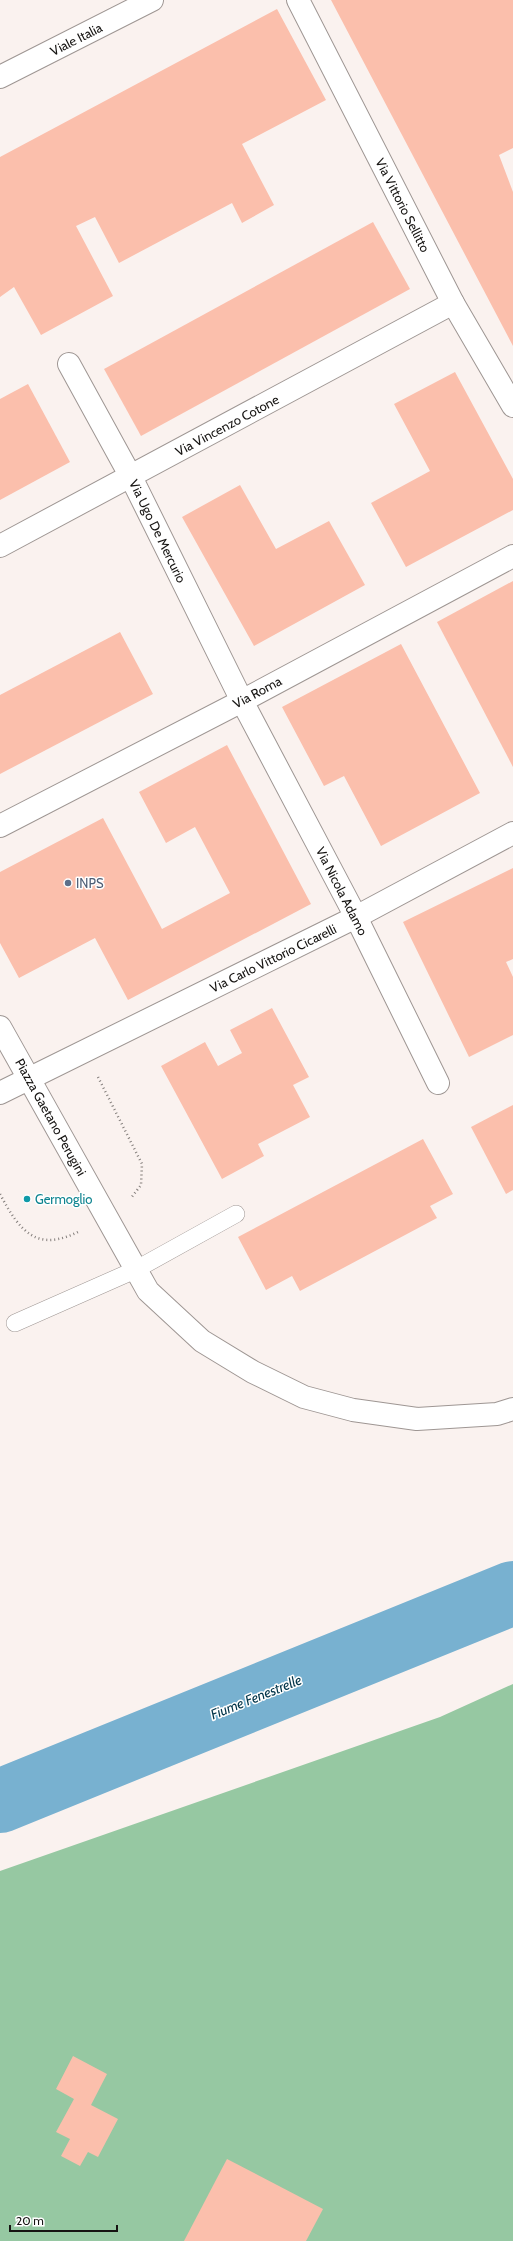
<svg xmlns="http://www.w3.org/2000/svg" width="513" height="2241" font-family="Cabin,sans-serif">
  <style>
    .forest { fill: #96c8a2 }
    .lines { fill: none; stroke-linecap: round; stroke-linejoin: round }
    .river { stroke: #78b1d0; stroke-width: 64 }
    .building { fill: #fbbfac }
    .lane-casing { stroke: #9e9693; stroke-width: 18 }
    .street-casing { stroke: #9e9693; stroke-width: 24 }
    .secondary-casing { stroke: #9e9693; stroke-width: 24 }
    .path { stroke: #837e7b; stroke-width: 2.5; stroke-dasharray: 1 3; stroke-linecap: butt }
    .lane { stroke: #fff; stroke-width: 17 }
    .street { stroke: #fff; stroke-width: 22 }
    .secondary { stroke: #fff; stroke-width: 22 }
    .service-dot { fill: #5c6f8a; stroke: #fff; stroke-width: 1.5 }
    .culture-dot { fill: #0f9aa8; stroke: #fff; stroke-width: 1.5 }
    .labels { text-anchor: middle; stroke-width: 3; stroke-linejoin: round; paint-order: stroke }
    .street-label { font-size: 13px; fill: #161412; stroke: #fff }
    .service-label { font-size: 13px; fill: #4e5e75; stroke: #fff; text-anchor: start }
    .culture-label { font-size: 13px; fill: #0d838f; stroke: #fff; text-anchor: start }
    .water-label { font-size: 14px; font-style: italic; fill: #003449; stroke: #fff }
  </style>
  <rect width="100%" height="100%" fill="#faf2ef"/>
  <path class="forest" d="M513,1684V2241H0V1871L440,1717Z"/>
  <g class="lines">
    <path class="river" d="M0,1801L513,1593"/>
  </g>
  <g class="building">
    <path d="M331,0H513V148L499,155L513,192V346Z"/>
    <path d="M277,9L326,100L242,144L274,205L242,223L232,203L119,263L95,217L76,226L113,296L41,335L14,287L0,297V157Z"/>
    <path d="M373,222L410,289L141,436L104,369Z"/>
    <path d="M455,372L513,479V510L406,567L371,503L430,471L394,404Z"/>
    <path d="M28,384L70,462L0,500V399Z"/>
    <path d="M240,485L276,549L329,521L365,585L254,646L182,517Z"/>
    <path d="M513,581V767L437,622Z"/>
    <path d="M120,632L153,694L0,774V695Z"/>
    <path d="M401,644L480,793L381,846L344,776L324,786L282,707Z"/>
    <path d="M227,745L311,904L128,1000L95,938L19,978L0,943V872L103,818L162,929L230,893L195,827L166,843L139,792Z"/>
    <path d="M513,868V959L506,962L513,977V1035L469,1057L403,922Z"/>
    <path d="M272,1008L309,1077L293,1085L310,1117L258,1144L264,1156L222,1179L161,1066L205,1042L218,1066L242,1053L230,1030Z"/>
    <path d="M513,1105V1190L506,1194L471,1127Z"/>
    <path d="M423,1139L453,1194L430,1206L437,1218L300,1291L292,1276L266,1290L238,1237Z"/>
    <path d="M73,2056L107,2074L91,2105L118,2119L98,2157L88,2152L80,2166L61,2156L70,2139L56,2132L74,2099L56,2089Z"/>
    <path d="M227,2159L323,2209L306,2241H184Z"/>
  </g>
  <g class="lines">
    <defs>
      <path id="lane" d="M15,1323L135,1270L236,1214"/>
      <g id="street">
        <path d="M298,0L453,303L513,406"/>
        <path d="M0,77L152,0"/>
        <path d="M69,364L131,477L242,701L356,917L438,1083"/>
        <path d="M0,546L453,303"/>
        <path d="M0,826L242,701L513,556"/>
        <path d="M0,1093L356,917L513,833"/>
      </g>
      <path id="secondary" d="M0,1027L148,1291L202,1341L253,1372L304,1397L353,1410L417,1419L497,1414L513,1409"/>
    </defs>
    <use href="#lane" class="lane-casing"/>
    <use href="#street" class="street-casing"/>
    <use href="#secondary" class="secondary-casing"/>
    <g class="path">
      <path d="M98,1077L142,1164L141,1185L131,1198"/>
      <path d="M0,1194C20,1232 37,1253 80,1231"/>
    </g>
    <use href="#lane" class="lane"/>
    <use href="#street" class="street"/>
    <use href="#secondary" class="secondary"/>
  </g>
  <circle class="service-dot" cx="68" cy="883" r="4"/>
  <circle class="culture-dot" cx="27" cy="1199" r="4"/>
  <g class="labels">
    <g class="street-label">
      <text transform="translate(76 39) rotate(-27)" y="5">Viale Italia</text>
      <text transform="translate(403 205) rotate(63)" y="5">Via Vittorio Sellitto</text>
      <text transform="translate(227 425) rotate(-28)" y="5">Via Vincenzo Cotone</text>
      <text transform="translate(158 531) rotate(64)" y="5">Via Ugo De Mercurio</text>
      <text transform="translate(257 692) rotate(-28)" y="5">Via Roma</text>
      <text transform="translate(342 891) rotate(63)" y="5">Via Nicola Adamo</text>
      <text transform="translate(273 958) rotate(-26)" y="5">Via Carlo Vittorio Cicarelli</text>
      <text transform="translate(51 1117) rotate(61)" y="5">Piazza Gaetano Perugini</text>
    </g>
    <g class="service-label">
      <text x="76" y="888">INPS</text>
    </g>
    <g class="culture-label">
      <text x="35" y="1204">Germoglio</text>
    </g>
    <g class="water-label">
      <text transform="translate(256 1697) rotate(-22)" y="5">Fiume Fenestrelle</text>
    </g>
  </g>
  <path d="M10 2225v6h107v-6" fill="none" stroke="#161412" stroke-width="2"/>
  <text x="16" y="2225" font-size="12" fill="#161412" stroke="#ffffff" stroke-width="3" paint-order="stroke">20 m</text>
</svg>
